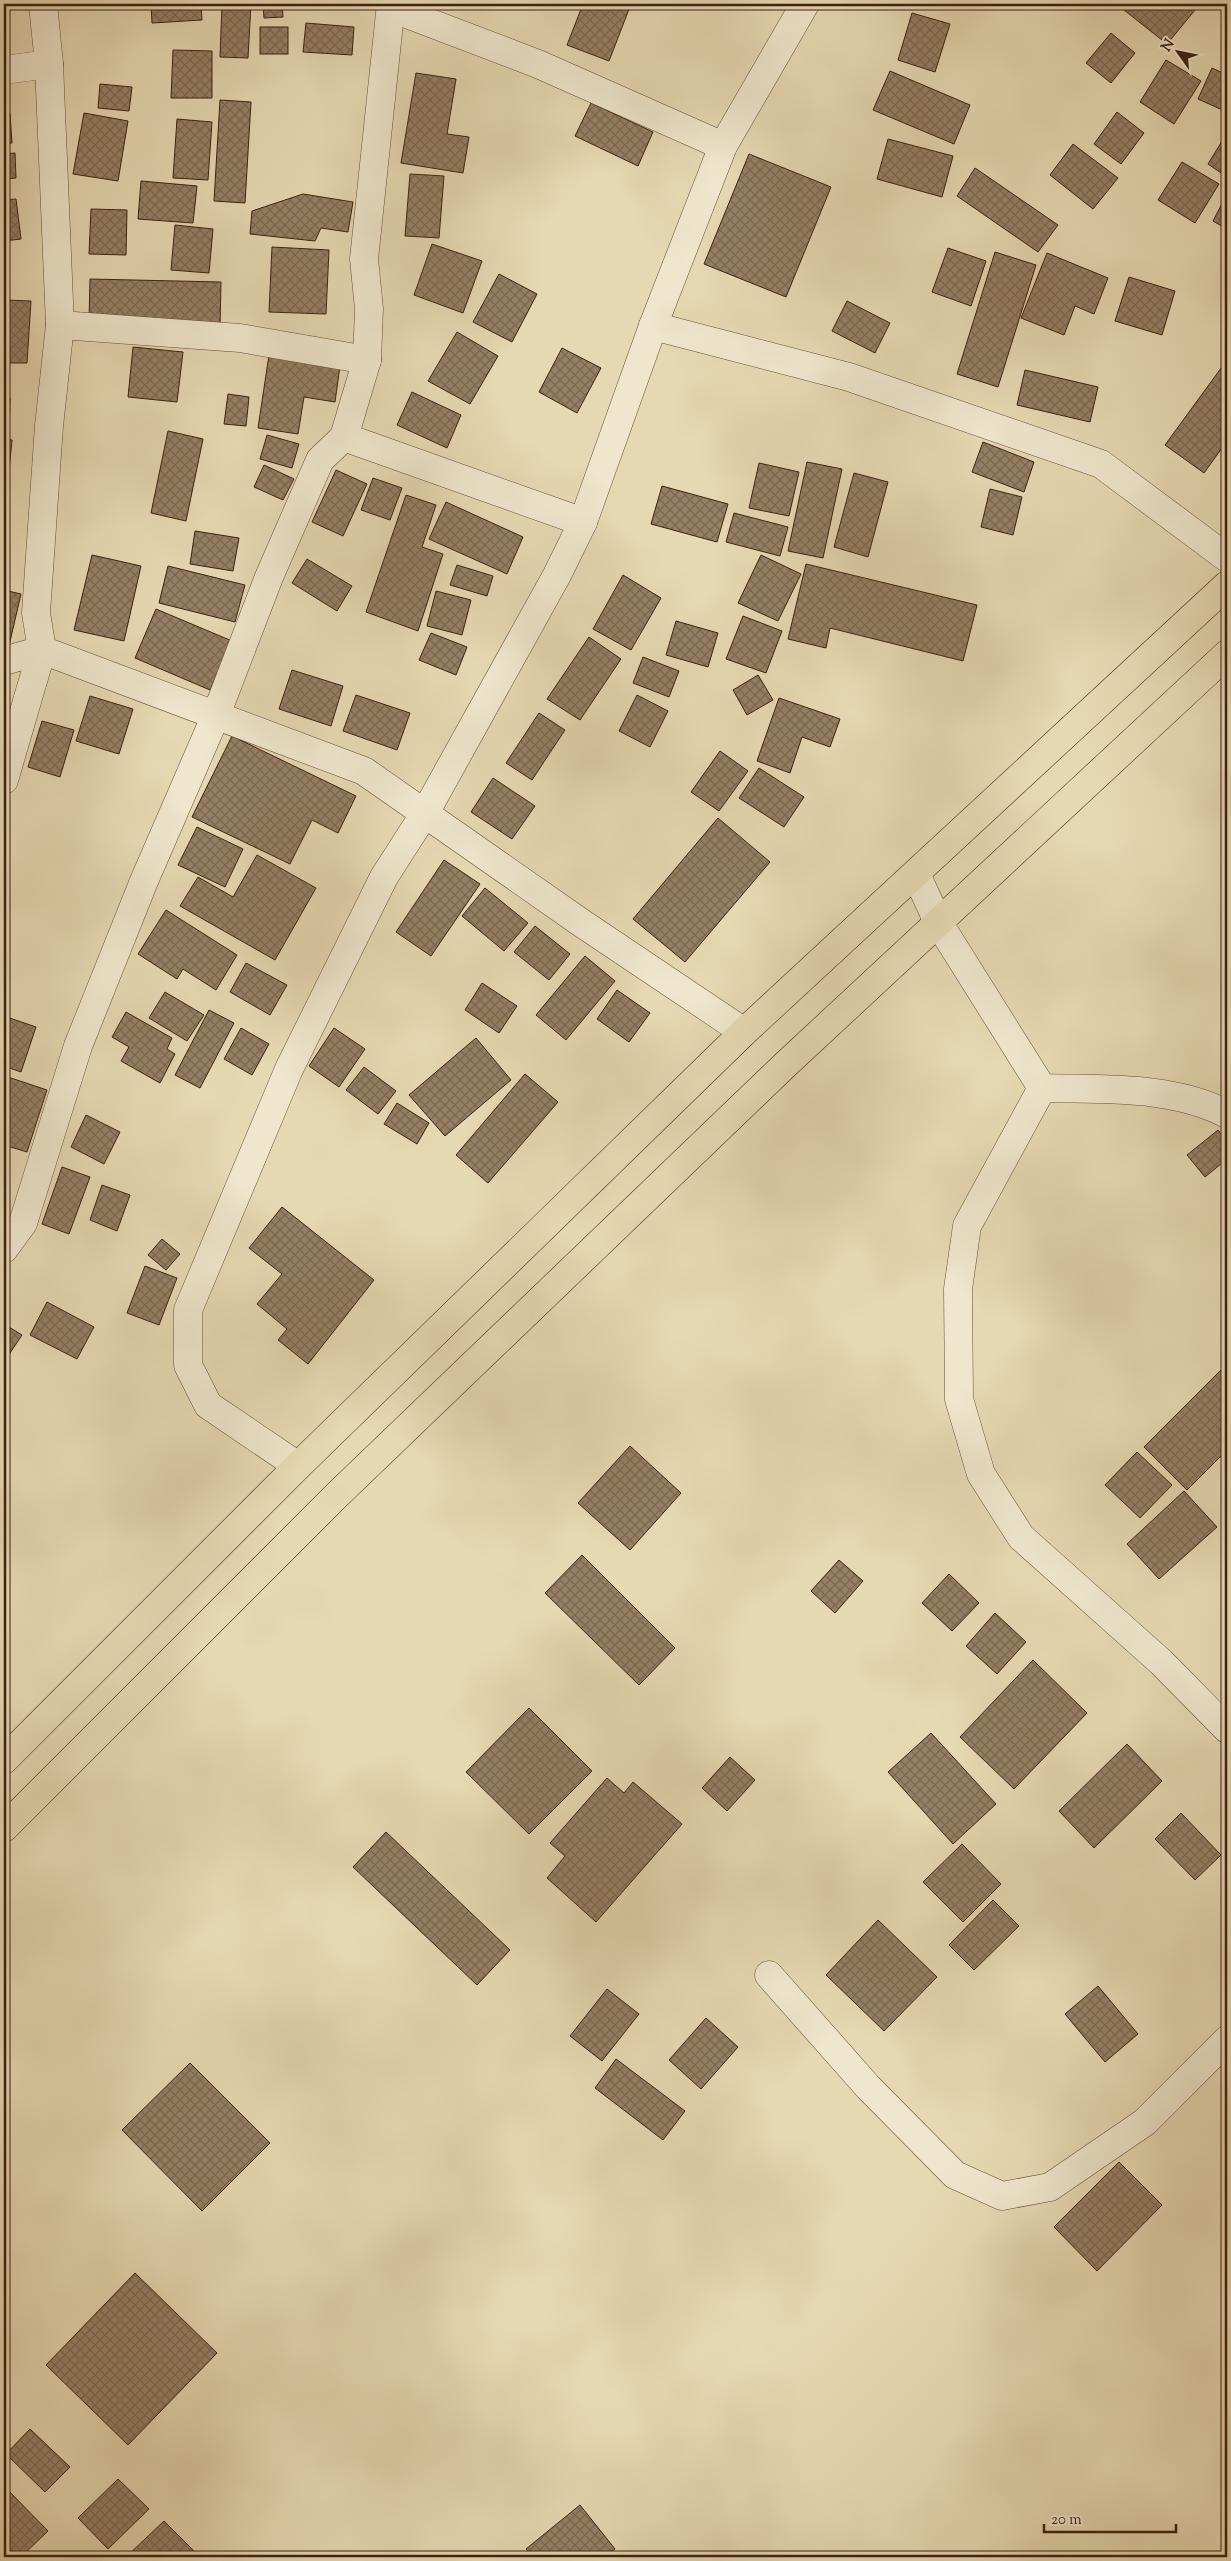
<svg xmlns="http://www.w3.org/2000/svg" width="1231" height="2561" font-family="'Sorts Mill Goudy',serif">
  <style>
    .building { fill: url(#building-cross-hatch); stroke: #3d2012 }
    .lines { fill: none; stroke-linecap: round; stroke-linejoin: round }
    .street-casing { stroke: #674e3a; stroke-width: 29 }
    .primary-casing { stroke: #3d2012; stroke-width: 29 }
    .street { stroke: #efe6cd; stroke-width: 28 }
    .primary { stroke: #e6d8b2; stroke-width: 28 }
  </style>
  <defs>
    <pattern id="building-cross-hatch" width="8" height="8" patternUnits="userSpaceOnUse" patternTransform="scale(1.25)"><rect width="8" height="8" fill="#958065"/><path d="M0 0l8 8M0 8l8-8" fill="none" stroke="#7b6852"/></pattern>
  </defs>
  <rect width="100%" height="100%" fill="#e6d8b2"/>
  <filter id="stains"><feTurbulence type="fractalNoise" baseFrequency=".004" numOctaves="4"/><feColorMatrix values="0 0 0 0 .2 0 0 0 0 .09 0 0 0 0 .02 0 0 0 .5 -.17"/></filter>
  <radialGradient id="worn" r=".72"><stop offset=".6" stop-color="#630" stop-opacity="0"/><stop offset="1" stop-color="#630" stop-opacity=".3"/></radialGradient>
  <g class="building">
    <path d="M151,4H201L202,20L152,23Z"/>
    <path d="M222,4H251L248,58L220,57Z"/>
    <path d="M263,4H282L283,17L264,18Z"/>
    <path d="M583,4H631L609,61L567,45Z"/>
    <path d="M1129,4H1200L1167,44L1124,10Z"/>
    <path d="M912,13L950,24L935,72L898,60Z"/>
    <path d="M306,23L354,27L352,55L303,52Z"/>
    <rect x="260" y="27" width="28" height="27"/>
    <path d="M1111,33L1135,53L1111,83L1086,63Z"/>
    <path d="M173,50L212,51V98H171Z"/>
    <path d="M1166,60L1201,81L1174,124L1140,102Z"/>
    <path d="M1212,68L1227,75V112L1198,99Z"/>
    <path d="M890,71L970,105L954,144L873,110Z"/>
    <path d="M416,73L456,79L447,134L469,137L463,173L401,163Z"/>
    <path d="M100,84L132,87L129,111L98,108Z"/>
    <path d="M220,100L251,102L245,203L214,201Z"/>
    <path d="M591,103L653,132L638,166L575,136Z"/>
    <path d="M1117,112L1144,133L1121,164L1094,144Z"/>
    <path d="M10,113L12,143L4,144V114Z"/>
    <path d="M84,113L128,121L118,181L73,174Z"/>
    <path d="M177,119L212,122L208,180L173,178Z"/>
    <path d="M1227,133V177L1208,164Z"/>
    <path d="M888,139L953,156L942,197L877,179Z"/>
    <path d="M1073,144L1118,178L1093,209L1050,175Z"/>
    <path d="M15,153L16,178L4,179V154Z"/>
    <path d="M749,154L831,187L786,297L704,264Z"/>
    <path d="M1182,162L1219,184L1195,223L1158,200Z"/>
    <path d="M975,168L1058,225L1038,252L957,196Z"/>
    <path d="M410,174L444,176L439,238L405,236Z"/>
    <path d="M141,181L197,186L193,223L138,219Z"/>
    <path d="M303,194L353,202L348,232L321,228L315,241L250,234L252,211Z"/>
    <path d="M1227,194V229L1213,221Z"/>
    <path d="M16,199L21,239L4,241V200Z"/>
    <path d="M91,209L127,210L126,255L89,254Z"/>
    <path d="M175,225L213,229L209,273L171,270Z"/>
    <path d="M432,244L482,261L463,313L414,295Z"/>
    <path d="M272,247L329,250L326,314L269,312Z"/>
    <path d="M948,248L986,261L971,306L932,292Z"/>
    <path d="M995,252L1036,265L998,387L957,374Z"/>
    <path d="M1047,253L1108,278L1094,314L1075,306L1064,335L1021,318Z"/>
    <path d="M499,274L537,294L512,342L473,322Z"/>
    <path d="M1129,277L1175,291L1162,335L1115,321Z"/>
    <path d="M90,279L221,282L220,326L89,322Z"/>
    <path d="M4,300L31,301L27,363H4Z"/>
    <path d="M847,301L890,323L875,353L832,331Z"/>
    <path d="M457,332L498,356L470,404L428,381Z"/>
    <path d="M133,347L183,352L177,402L128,397Z"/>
    <path d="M562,348L601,368L577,413L539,392Z"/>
    <path d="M269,355L340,366L335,402L304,397L298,434L258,428Z"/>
    <path d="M1227,360V441L1204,473L1165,445Z"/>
    <path d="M1025,370L1098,387L1090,422L1017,405Z"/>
    <path d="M412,392L461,415L447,448L397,425Z"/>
    <path d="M228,394L249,397L246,426L224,424Z"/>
    <path d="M4,398H10L9,432H4Z"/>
    <path d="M168,431L203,439L186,521L151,513Z"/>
    <path d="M267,435L299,444L292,468L260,459Z"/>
    <path d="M4,439L12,440L8,481L4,480Z"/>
    <path d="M983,442L1034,462L1024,492L972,472Z"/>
    <path d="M807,462L842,469L823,558L788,551Z"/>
    <path d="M759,463L799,472L789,516L749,508Z"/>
    <path d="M264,465L294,479L283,500L254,487Z"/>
    <path d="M336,470L367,484L343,536L312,522Z"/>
    <path d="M854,473L888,482L868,557L834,547Z"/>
    <path d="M373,478L402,488L390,520L361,510Z"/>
    <path d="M662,486L728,504L717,542L651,524Z"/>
    <path d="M990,489L1022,497L1013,535L981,527Z"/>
    <path d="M406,495L436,505L422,547L443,554L418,631L366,612Z"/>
    <path d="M446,502L523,537L507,574L429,539Z"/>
    <path d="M734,513L788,527L780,556L726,542Z"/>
    <path d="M195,531L239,538L233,571L190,564Z"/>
    <path d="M4,540H7L4,578Z"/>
    <path d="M92,555L141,566L124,641L74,630Z"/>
    <path d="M761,555L801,574L778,621L738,603Z"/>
    <path d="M307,559L352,586L337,611L292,583Z"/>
    <path d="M806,564L977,605L963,661L830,628L826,648L788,639Z"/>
    <path d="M457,565L493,576L487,596L450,585Z"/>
    <path d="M168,566L245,585L235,622L159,603Z"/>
    <path d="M623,575L661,598L631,650L593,629Z"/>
    <path d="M4,590L21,594L8,650L4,649Z"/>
    <path d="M436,591L471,600L462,635L427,626Z"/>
    <path d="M156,609L232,641L210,690L135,658Z"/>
    <path d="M743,616L782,631L766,673L726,659Z"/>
    <path d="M676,621L718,633L708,667L666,655Z"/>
    <path d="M431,633L467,647L456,675L419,660Z"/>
    <path d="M589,637L621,659L580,720L547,699Z"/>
    <path d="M643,657L679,671L669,697L633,683Z"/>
    <path d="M292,670L343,686L331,726L279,709Z"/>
    <path d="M758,675L773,700L747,715L733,690Z"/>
    <path d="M356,695L410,713L397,750L343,731Z"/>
    <path d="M637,695L668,711L650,747L619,731Z"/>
    <path d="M90,696L133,709L119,754L76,741Z"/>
    <path d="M779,698L840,719L830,747L802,737L790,773L757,761Z"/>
    <path d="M539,713L565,730L532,780L506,763Z"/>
    <path d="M42,721L74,730L60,777L28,767Z"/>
    <path d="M232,736L356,796L338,833L312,820L290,864L192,817Z"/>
    <path d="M720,751L748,771L719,811L691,792Z"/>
    <path d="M759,768L804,797L784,827L739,798Z"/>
    <path d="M493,778L535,806L512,839L471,812Z"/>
    <path d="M718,818L770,862L685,962L633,919Z"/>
    <path d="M197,827L243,849L225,887L178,865Z"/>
    <path d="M257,855L316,888L275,960L180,906L198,877L233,897Z"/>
    <path d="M444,860L480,884L431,956L396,932Z"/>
    <path d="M485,888L528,923L504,951L462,916Z"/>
    <path d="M166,910L237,955L216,990L183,969L177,979L138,954Z"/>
    <path d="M535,926L570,954L549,980L514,952Z"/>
    <path d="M585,956L615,981L566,1040L536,1015Z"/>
    <path d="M246,963L287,985L270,1015L230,992Z"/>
    <path d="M482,983L517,1006L499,1033L465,1010Z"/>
    <path d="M617,990L650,1013L629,1042L597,1019Z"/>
    <path d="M165,992L204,1015L187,1041L149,1018Z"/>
    <path d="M209,1010L234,1023L200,1088L175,1075Z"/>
    <path d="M126,1012L172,1038L167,1049L175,1054L160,1083L121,1061L129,1047L112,1037Z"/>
    <path d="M4,1016L36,1027L21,1072L4,1066Z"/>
    <path d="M241,1028L269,1044L252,1075L224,1059Z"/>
    <path d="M334,1028L365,1049L339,1087L309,1066Z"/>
    <path d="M476,1038L511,1080L445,1136L409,1095Z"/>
    <path d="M364,1067L396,1091L378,1114L346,1090Z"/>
    <path d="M525,1074L558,1102L488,1183L456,1155Z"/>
    <path d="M8,1077L47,1090L27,1152L4,1145V1092Z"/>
    <path d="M397,1103L429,1123L417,1144L384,1124Z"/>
    <path d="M86,1115L120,1132L104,1164L71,1147Z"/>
    <path d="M1218,1130L1227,1142V1159L1205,1177L1187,1155Z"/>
    <path d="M62,1167L90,1177L69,1234L42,1224Z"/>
    <path d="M102,1185L130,1195L117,1231L90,1220Z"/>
    <path d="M282,1207L374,1280L308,1364L278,1340L287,1329L257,1304L282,1274L249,1248Z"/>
    <path d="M162,1239L180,1254L166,1270L148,1255Z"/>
    <path d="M145,1266L177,1278L159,1325L127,1313Z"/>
    <path d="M47,1302L94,1327L77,1359L30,1335Z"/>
    <path d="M4,1324L22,1335L4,1362Z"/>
    <path d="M1227,1364V1450L1187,1490L1144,1447Z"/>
    <path d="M630,1446L681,1493L630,1550L578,1503Z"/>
    <path d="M1137,1452L1172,1485L1140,1518L1105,1485Z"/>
    <path d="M1184,1491L1217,1527L1159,1579L1127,1544Z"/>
    <path d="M582,1555L675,1648L639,1685L545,1593Z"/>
    <path d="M839,1560L863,1581L835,1613L811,1591Z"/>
    <path d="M949,1574L979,1603L952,1631L922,1603Z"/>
    <path d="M995,1613L1026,1642L997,1674L966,1646Z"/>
    <path d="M1033,1660L1087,1713L1014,1789L960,1737Z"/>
    <path d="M529,1708L592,1771L529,1834L466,1772Z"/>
    <path d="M931,1733L996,1804L953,1844L888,1772Z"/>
    <path d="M1127,1744L1162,1781L1094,1848L1059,1811Z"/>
    <path d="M730,1757L755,1780L727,1811L702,1788Z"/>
    <path d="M607,1778L624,1793L633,1782L682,1824L596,1922L547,1878L565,1856L550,1843Z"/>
    <path d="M1181,1813L1221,1855L1195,1880L1155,1839Z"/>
    <path d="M386,1832L510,1950L477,1985L353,1867Z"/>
    <path d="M962,1844L1001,1884L963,1922L923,1882Z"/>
    <path d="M993,1900L1019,1926L974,1970L949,1945Z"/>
    <path d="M878,1920L937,1977L884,2031L826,1975Z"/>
    <path d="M1098,1986L1138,2034L1105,2062L1065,2014Z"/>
    <path d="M607,1989L639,2014L602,2061L570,2036Z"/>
    <path d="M706,2018L738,2047L701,2089L669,2060Z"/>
    <path d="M616,2059L685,2111L663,2140L595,2088Z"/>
    <path d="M190,2063L270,2143L202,2211L122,2130Z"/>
    <path d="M1119,2162L1162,2205L1097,2271L1054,2227Z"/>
    <path d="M135,2273L217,2353L128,2445L46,2365Z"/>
    <path d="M30,2429L70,2467L45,2492L6,2454Z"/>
    <path d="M118,2479L149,2509L108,2549L78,2518Z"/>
    <path d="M4,2486L48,2531L21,2557H17L4,2544Z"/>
    <path d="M580,2505L615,2549L605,2557H533L526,2549Z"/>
    <path d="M164,2521L200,2557H126Z"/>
  </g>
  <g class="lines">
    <defs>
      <g id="street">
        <path d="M391,4L364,259L369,309L367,360L344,437L583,522"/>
        <path d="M391,8L538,64L723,146"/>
        <path d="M4,70L49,64"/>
        <path d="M60,325L240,338L367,360"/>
        <path d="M653,326L849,377L1101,464L1227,558"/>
        <path d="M4,661L42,650L364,771L583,924L744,1032"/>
        <path d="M4,780L42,650L36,613L49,426L60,325L49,64L43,4"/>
        <path d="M916,874L938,922L1042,1088L967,1226L958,1289L959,1399L981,1474L1021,1537L1161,1662L1227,1729"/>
        <path d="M1042,1088C1103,1090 1171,1085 1227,1114"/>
        <path d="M4,1249L23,1223L78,1046L144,881L216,715L269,577L320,460L344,437"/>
        <path d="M298,1466L208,1405L188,1365V1310L289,1069L384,877L425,813L557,575L583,522L653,326L723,146L805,4"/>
        <path d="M769,1975L868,2087L955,2175L1002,2196L1050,2187L1145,2122L1227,2040"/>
      </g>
      <g id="primary">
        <path d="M4,1760L298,1466L744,1032L1227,585"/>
        <path d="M4,1828L337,1495L785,1065L1227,654"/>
      </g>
    </defs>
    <use href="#street" class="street-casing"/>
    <use href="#primary" class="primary-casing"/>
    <use href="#street" class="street"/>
    <use href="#primary" class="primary"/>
  </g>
  <rect width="1231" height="2561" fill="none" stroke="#e6d8b2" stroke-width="20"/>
  <rect x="5" y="5" width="1221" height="2551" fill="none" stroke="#3d2012" stroke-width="2.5"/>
  <rect x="10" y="10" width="1211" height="2541" fill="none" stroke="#3d2012"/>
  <g transform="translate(1178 52) rotate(303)" stroke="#efe6cd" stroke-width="4" paint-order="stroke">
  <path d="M0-4L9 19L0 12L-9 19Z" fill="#3d2012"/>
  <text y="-8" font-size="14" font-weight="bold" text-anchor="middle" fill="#3d2012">N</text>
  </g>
  <path d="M1044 2524v8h132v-8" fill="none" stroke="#3d2012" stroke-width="2.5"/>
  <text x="1051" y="2524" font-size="15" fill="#3d2012" stroke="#efe6cd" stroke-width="4" paint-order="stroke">20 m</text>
  <rect width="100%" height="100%" filter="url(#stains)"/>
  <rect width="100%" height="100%" fill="url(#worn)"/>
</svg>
